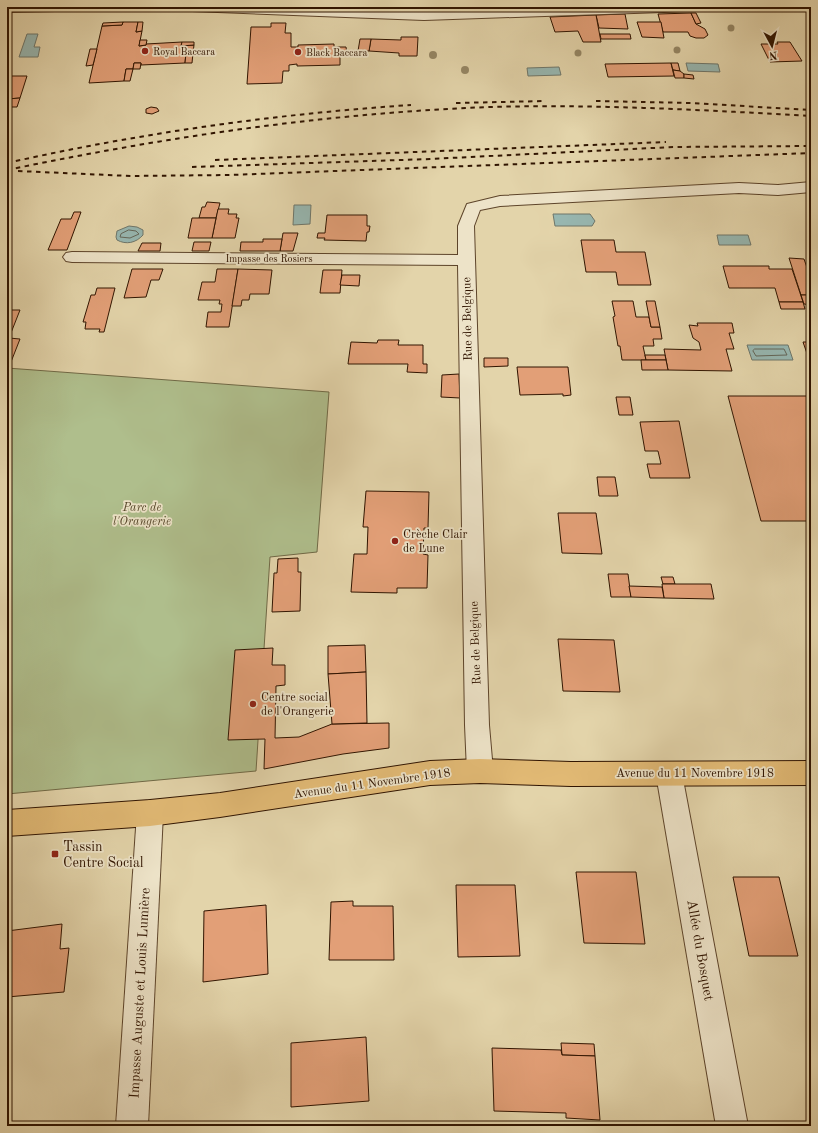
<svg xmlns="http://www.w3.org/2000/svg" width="818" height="1133" font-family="'Old Standard TT',serif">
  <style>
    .green { fill: #afbe8c; stroke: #706946 }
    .water { fill: #97b7b1; stroke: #6e766a }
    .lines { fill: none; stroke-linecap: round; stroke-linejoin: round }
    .shore { stroke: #646658; stroke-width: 1 }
    .building { fill: #e29f77; stroke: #301400 }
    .minor-casing { stroke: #5d442a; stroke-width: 2 }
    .major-casing { stroke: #301400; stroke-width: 2 }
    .minor { fill: #ede3c8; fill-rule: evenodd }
    .major { fill: #e2ba75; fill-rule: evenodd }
    .rail { stroke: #301400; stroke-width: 2; stroke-dasharray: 4.5 4.5; stroke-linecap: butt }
    .tree { fill: #958664 }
    .poi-dot { fill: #8f2418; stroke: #ede3c8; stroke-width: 1.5 }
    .labels { text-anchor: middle; stroke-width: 3.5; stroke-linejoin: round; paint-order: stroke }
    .far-poi-label { font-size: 10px; fill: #301400; stroke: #ede3c8; text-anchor: start }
    .far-street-label { font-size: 10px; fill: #301400; stroke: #ede3c8 }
    .street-label { font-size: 12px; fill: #301400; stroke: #ede3c8 }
    .park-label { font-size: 12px; font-style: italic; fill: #56472a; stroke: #ede3c8 }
    .poi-label { font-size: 12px; fill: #301400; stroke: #ede3c8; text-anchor: start }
    .near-poi-label { font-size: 14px; fill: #301400; stroke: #ede3c8; text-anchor: start }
    .near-street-label { font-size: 14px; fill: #301400; stroke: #ede3c8 }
  </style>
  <rect width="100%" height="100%" fill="#e3d4aa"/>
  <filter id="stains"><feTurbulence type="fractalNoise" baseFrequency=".005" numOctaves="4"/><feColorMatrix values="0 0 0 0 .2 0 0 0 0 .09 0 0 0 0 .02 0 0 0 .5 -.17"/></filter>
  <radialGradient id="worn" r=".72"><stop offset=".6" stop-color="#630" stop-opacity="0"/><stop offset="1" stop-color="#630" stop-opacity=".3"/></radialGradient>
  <path class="green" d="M7,368L329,392L317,552L270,557L256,771L7,794Z"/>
  <g class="water">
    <path d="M27,34H38L34,47H40L38,57H19Z"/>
    <path d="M686,63L718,64L720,72L688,71Z"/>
    <path d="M559,67L561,75L528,76L527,68Z"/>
    <path d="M294,205H311L310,224L293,225Z"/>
    <path d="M553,214H590L595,221L592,226H555Z"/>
    <path d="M129,226L137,227L143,230V235C136,243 126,245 117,240L116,237L117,231Z"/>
    <path d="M717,235H748L751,245H719Z"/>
    <path d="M747,345H788L793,360H752Z"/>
  </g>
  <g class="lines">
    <g class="shore">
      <path d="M129,230L136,231L139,234L130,238L120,237L121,234Z"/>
      <path d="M755,349H784L787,355L756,356L753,351Z"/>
    </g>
  </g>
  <g class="building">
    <path d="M453,7H482L483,10L454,11Z"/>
    <path d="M691,13L696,24L705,29L708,35L704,38H696L690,36L688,32H663L658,14Z"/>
    <path d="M691,13H696L701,23L696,24Z"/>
    <path d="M625,14L628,29L599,28L596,15Z"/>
    <path d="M596,15L601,42H583L578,31L555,32L550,17Z"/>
    <path d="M123,22H138L136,32L142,31L139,46L146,45V44L182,42L181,46L194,45L193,53H186L185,63L141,65V63H134L133,69H126L124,81L89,83L102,26L122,25Z"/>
    <path d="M123,22L122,25L102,26L103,23Z"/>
    <path d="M138,22H143L142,31L136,32Z"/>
    <path d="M637,22H661L664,38L642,37Z"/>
    <path d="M271,23H286L285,33H291V47H298V45L334,44V47H346L347,54H340V65L297,66V64L289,65V71H283L282,83L247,84L251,27H271Z"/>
    <path d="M600,34H630L631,39H601Z"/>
    <path d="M401,37H418L417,56H399V53L369,51L371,39L401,40Z"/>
    <path d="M360,39H371L369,51H358Z"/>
    <path d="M140,40H147L146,45L139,46Z"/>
    <path d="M182,42H194V45L181,46Z"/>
    <path d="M777,42H790L802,61L770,62L761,44H778Z"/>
    <path d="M90,49H97L93,65L86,66Z"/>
    <path d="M186,53H193L192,63H185Z"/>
    <path d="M134,63H141L140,69H133Z"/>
    <path d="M671,63L674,76L608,77L605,64Z"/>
    <path d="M671,63H678L680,71L673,70Z"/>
    <path d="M126,69H133L130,81H124Z"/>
    <path d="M673,70L680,71L684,74V78H675Z"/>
    <path d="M684,74L693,75L694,79L684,78Z"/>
    <path d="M10,76H27L20,98L7,99V79H9Z"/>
    <path d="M20,98L17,107H7V99Z"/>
    <path d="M151,107L157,108L159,111L152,114L146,113V109Z"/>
    <path d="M207,202L220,203L216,218H199L202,207H205Z"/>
    <path d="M218,209H229L228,214H237L236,218H239L235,238H212Z"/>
    <path d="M74,212H81L67,250H48L61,219H71Z"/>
    <path d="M327,215H367V226H370L369,232H367L366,241L324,240L325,238H317L318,233H325Z"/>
    <path d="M192,218H216L212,238H188Z"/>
    <path d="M283,233H298L293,251H280Z"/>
    <path d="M263,239H282L280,251H240L241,242H263Z"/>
    <path d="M581,240H614L616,252H645L651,285H618L616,272H586Z"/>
    <path d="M194,242H211L209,251H192Z"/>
    <path d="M142,243H161L160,251H138Z"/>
    <path d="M789,258L804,259L811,279V295H801Z"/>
    <path d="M723,266H769V269H792L803,302H779L775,288H729Z"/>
    <path d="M132,269H163L159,280H151L146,297L124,298Z"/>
    <path d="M217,269H238L229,327H206L208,312H221L222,304H219L220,300H198L202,282H215Z"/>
    <path d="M238,269L272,270L269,294H250L249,300H242L241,306H232Z"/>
    <path d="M323,270H342L340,293H320Z"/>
    <path d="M342,275H360L359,286L340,285Z"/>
    <path d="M97,288H115L104,332H99L100,329H85L86,322H83L91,295H95Z"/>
    <path d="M801,295H811V305L804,304Z"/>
    <path d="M612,301H633L636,317H649L651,327H660L662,339H653L654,346H643L646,360H622L620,346H618L613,317L615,316Z"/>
    <path d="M646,301H655L660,327H651Z"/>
    <path d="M779,302H803L805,309H781Z"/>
    <path d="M7,310H20L7,343Z"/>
    <path d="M697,323H732L734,333H729L734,349H726L732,371L668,370L664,349L701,350L699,342L693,338L689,325L698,326Z"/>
    <path d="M9,338L20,339L9,367L7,366V343Z"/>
    <path d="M378,340H399L398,345H423V364H427V373L407,372L408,364H348L351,342L377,343Z"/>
    <path d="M803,342H811V365Z"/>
    <path d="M645,355H665L666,360H646Z"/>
    <path d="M484,358H508V366L484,367Z"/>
    <path d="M641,360H666L668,370H642Z"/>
    <path d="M517,367H568L571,395L563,396V394L520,395Z"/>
    <path d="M459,374L460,398L441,397L442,375Z"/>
    <path d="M728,396H811V521H761Z"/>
    <path d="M616,397H630L633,415H619Z"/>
    <path d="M679,421L690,478H650L647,464H661L658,451H645L640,422Z"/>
    <path d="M597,477H615L618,496H599Z"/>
    <path d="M366,491L429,492L428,528H424L423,554L428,555L427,588H397V593L351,592L354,554H367L368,527H363Z"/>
    <path d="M558,513H596L602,554L562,553Z"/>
    <path d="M298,558V572H301L300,611L272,612L274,573H277L278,559Z"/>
    <path d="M608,574H628L631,597H611Z"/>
    <path d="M661,577H673L675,584H663Z"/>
    <path d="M662,584H711L714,599L664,598Z"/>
    <path d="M629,586L662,587L664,598L631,597Z"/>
    <path d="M558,639L614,640L620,692L563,691Z"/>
    <path d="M365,645L366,672L328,674V646Z"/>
    <path d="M273,648L272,665H285V685L276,686L275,738L299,737L332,724L389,723V748L343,754L264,769L265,739L228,740L235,650Z"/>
    <path d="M366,672L367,723L332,724L328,674Z"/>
    <path d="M576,872H636L645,944L584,943Z"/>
    <path d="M733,877H779L798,956H749Z"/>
    <path d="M456,885H515L520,956L458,957Z"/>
    <path d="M353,901V906H393L394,960H329L331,902Z"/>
    <path d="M266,905L268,974L203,982L204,911Z"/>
    <path d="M62,924L60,949L69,948L64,992L7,997V931Z"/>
    <path d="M366,1037L369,1101L291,1107V1043Z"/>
    <path d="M561,1043L594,1044L595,1056L562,1055Z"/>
    <path d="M492,1048L561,1050L562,1055L595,1056L600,1120L566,1118V1113L494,1111Z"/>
  </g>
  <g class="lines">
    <defs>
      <g id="minor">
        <path d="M7,7H61L60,10L55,11L7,12Z"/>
        <path d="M186,7H278L424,12L576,7H699L698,10L693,11L424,20L192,11L187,10Z"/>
        <path d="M811,182V192L778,195L739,193L500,206L480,210L474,226L489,725L493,771L489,779L480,783L471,779L467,771L465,725L458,265L72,262L66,261L63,257L66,253L72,252L458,255V226L467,204L500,196L739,183L778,185Z"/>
        <path d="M669,762L678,766L682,774L748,1126H716L656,774L660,766Z"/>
        <path d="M150,800L159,804L163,813L148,1126H116L137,813L141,804Z"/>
      </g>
      <path id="major" d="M480,759L571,762L811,761V785L571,786L480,783L430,785L220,817L150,826L7,836V810L150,800L220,793L430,761Z"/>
    </defs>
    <use href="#minor" class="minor-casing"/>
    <use href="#major" class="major-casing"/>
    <use href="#minor" class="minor"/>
    <use href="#major" class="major"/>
    <g class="rail">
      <path d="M596,101L691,103L811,110"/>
      <path d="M456,103L546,101"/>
      <path d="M215,160L666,142"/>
      <path d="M7,163C141,133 275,114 411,105"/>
      <path d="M192,167L430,159L673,147L811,146"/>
      <path d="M7,170C166,137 327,113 490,107C597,104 704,110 811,116"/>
      <path d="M18,171L131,176L230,175L811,153"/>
    </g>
  </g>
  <g class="tree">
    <circle cx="731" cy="28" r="3.5"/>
    <circle cx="677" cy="50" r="3.5"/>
    <circle cx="578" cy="53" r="3.5"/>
    <circle cx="433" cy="55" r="4"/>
    <circle cx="465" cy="70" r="4"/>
  </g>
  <g class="poi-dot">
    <circle cx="145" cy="51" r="4"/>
    <circle cx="298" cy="52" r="4"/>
    <circle cx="395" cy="541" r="4"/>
    <circle cx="253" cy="704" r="4"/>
    <rect x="51" y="850" width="8" height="8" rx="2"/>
  </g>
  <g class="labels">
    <g class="far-poi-label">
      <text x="153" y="55">Royal Baccara</text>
      <text x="306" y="56">Black Baccara</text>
    </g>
    <g class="far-street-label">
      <text x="269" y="262">Impasse des Rosiers</text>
    </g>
    <g class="street-label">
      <text transform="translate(467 319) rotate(-91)" y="4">Rue de Belgique</text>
      <text transform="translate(475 643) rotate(-92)" y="4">Rue de Belgique</text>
      <text x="695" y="777">Avenue du 11 Novembre 1918</text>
      <text transform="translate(372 783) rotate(-8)" y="4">Avenue du 11 Novembre 1918</text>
    </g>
    <g class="park-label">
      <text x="142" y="511">Parc de<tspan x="142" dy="14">l'Orangerie</tspan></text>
    </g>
    <g class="poi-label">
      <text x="403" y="538">Crèche Clair<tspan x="403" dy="14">de Lune</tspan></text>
      <text x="261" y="701">Centre social<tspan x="261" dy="14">de l'Orangerie</tspan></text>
    </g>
    <g class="near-poi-label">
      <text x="63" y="851">Tassin<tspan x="63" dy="16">Centre Social</tspan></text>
    </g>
    <g class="near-street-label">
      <text transform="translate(701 950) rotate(80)" y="5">Allée du Bosquet</text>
      <text transform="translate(139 993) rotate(-87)" y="5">Impasse Auguste et Louis Lumière</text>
    </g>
  </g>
  <rect width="818" height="1133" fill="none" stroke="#e3d4aa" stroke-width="24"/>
  <rect x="8" y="8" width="802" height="1117" fill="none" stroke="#301400" stroke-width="2"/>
  <rect x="12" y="12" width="794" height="1109" fill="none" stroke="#301400"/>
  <g transform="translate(772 46) rotate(173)" stroke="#ede3c8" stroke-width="3" paint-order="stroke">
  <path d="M0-3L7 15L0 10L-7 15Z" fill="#301400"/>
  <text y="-6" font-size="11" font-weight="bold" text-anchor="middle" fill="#301400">N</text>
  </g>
  <rect width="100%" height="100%" filter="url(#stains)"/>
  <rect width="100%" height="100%" fill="url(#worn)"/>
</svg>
